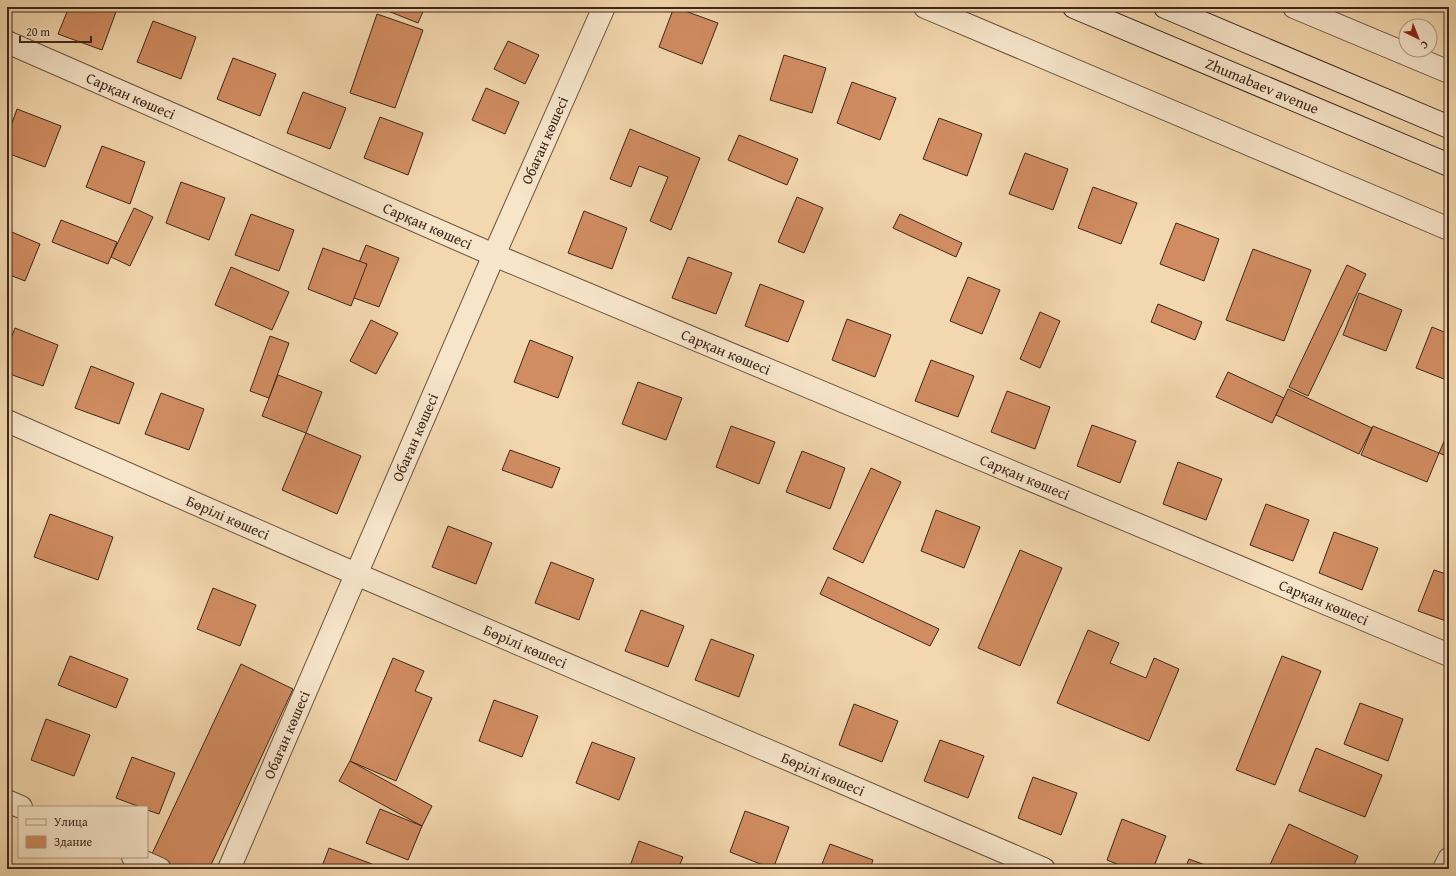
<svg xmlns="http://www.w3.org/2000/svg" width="1456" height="876" font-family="'Gentium Book Plus',serif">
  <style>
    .building { fill: #d18c61; stroke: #3e261b }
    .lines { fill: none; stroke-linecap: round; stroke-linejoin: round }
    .minor-casing { stroke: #6b5240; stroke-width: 24 }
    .secondary-casing { stroke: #3e261b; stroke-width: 24 }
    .minor { stroke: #f7e5ca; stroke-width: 22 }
    .secondary { stroke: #f7e5ca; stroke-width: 22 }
    .labels { text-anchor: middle; stroke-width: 4; stroke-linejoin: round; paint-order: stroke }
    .street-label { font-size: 15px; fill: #3e261b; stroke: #f7e5ca }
  </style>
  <rect width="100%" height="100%" fill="#f3d7ae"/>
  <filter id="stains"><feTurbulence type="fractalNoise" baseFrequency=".005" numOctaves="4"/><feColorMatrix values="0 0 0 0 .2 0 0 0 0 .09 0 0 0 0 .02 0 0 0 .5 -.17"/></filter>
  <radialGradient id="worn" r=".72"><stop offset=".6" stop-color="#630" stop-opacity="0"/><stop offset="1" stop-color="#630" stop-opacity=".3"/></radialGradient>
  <g class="building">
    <path d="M69,7H112L117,9L102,50L58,34Z"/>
    <path d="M378,7H425L418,23Z"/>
    <path d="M674,7L718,23L702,64L659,47Z"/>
    <path d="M377,14L423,30L395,108L350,93Z"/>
    <path d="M153,21L196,37L181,79L137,62Z"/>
    <path d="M508,41L539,55L525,84L494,69Z"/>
    <path d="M784,55L826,68L812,113L770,100Z"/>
    <path d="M233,58L276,74L260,116L217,99Z"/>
    <path d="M852,82L896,98L880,140L837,123Z"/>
    <path d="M486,88L519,102L505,134L472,120Z"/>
    <path d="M303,92L346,108L330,149L287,133Z"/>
    <path d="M17,109L61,126L45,167L7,153V137Z"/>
    <path d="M380,117L423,133L408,175L364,158Z"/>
    <path d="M939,118L982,134L967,176L923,159Z"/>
    <path d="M630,129L700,158L671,230L650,221L668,177L639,166L631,187L610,179Z"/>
    <path d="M739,135L798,159L787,185L728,160Z"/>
    <path d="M102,146L145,162L130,204L86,187Z"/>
    <path d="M1025,153L1068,169L1053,210L1009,194Z"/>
    <path d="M181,182L225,198L209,240L166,223Z"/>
    <path d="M1093,187L1137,203L1121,244L1078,228Z"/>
    <path d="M797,197L823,208L804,253L778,242Z"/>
    <path d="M134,208L153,217L130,266L111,257Z"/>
    <path d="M584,211L627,228L612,269L568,253Z"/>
    <path d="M251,214L294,230L279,271L235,255Z"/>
    <path d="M900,214L962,243L956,257L893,228Z"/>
    <path d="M61,220L117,242L108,264L52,242Z"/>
    <path d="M1176,223L1219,239L1204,281L1160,264Z"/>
    <path d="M7,230L40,244L25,281L7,274Z"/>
    <path d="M366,245L399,258L379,307L346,295Z"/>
    <path d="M323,248L367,264L351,306L308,289Z"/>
    <path d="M1253,249L1311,270L1284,341L1226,320Z"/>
    <path d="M688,257L732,273L716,314L672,298Z"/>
    <path d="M1347,265L1366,274L1308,396L1289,387Z"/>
    <path d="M231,267L289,292L272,330L215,305Z"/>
    <path d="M968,277L1000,290L982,334L950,321Z"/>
    <path d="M760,284L804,301L788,342L745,326Z"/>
    <path d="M1359,293L1402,310L1386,351L1343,335Z"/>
    <path d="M1158,304L1202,322L1195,340L1151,322Z"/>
    <path d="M1040,312L1060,321L1040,368L1020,359Z"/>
    <path d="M847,319L891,335L875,377L832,360Z"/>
    <path d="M371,320L398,333L376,374L350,361Z"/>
    <path d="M1432,327L1449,334V381L1416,368Z"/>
    <path d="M15,328L58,345L43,386L7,373V349Z"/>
    <path d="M270,336L289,343L269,398L250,391Z"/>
    <path d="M530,340L573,357L558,398L514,382Z"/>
    <path d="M931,360L974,376L958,417L915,401Z"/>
    <path d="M91,366L134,383L119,424L75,408Z"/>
    <path d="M1228,372L1284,398L1272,423L1216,397Z"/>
    <path d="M278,375L322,392L306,433L262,416Z"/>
    <path d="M638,382L682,398L666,440L622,424Z"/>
    <path d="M1288,389L1372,428L1359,454L1276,415Z"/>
    <path d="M1007,391L1050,407L1035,449L991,432Z"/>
    <path d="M161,393L204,409L189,450L145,434Z"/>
    <path d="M1092,425L1136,441L1120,483L1077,466Z"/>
    <path d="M731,426L775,442L759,484L716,467Z"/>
    <path d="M1373,426L1439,453L1427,482L1361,455Z"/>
    <path d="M1449,430V457L1439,453Z"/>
    <path d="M306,433L361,456L337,514L282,490Z"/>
    <path d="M510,450L560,468L552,488L502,470Z"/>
    <path d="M802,451L845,468L830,509L786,492Z"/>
    <path d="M1178,462L1222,479L1206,520L1163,504Z"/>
    <path d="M871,468L901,482L863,563L833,549Z"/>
    <path d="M1266,504L1309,520L1293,561L1250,545Z"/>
    <path d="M936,510L980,527L964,568L921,551Z"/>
    <path d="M50,514L113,537L98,580L34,557Z"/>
    <path d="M448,526L492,543L476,584L432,567Z"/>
    <path d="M1334,532L1378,548L1362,590L1319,573Z"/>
    <path d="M1020,550L1062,568L1020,666L978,648Z"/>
    <path d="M551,562L594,579L579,620L535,603Z"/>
    <path d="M1434,570L1449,575V622L1418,611Z"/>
    <path d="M828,577L939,629L930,646L820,594Z"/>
    <path d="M213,588L256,605L240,646L197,629Z"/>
    <path d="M641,610L684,626L668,667L625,651Z"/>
    <path d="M1088,630L1119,643L1110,663L1146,678L1154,658L1179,669L1149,741L1057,703Z"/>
    <path d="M711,639L754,655L739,697L695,680Z"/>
    <path d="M70,656L128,679L116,708L58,685Z"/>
    <path d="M1282,656L1321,671L1275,785L1236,770Z"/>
    <path d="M393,658L424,671L415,691L432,698L396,781L350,761Z"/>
    <path d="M241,664L293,689L209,869H179L151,856Z"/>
    <path d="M494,700L538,716L522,757L479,741Z"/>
    <path d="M1360,703L1403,719L1388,761L1344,744Z"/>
    <path d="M854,704L898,721L882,762L839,745Z"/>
    <path d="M46,719L90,735L74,776L31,760Z"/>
    <path d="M940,740L984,756L968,798L924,781Z"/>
    <path d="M592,742L635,758L619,800L576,783Z"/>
    <path d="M1316,748L1382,775L1365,817L1299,791Z"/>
    <path d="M132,757L175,773L159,814L147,810V807H140L116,798Z"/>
    <path d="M350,761L432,806L422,826L339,781Z"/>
    <path d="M1033,777L1077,793L1061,835L1018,818Z"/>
    <path d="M380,809L422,826L408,860L366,843Z"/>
    <path d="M745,811L789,827L773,869L730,852Z"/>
    <path d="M1122,819L1166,836L1153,869H1129L1107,860Z"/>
    <path d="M1289,824L1358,856L1352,869H1268Z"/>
    <path d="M639,841L683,857L678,869H629Z"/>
    <path d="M830,844L873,860L870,869H820Z"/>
    <path d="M329,848L372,864L370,869H321Z"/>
    <path d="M1189,859L1216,869H1185Z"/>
  </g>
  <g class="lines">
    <defs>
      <g id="minor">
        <path d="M925,7L1449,229"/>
        <path d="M1294,7L1449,72"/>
        <path id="s1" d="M7,42L494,255L1449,655"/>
        <path id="s2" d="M7,421L356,574L1044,869"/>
        <path d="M7,801L21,807"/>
        <path d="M133,857L160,869"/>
        <path id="s3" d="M229,869L494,255L604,7"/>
        <path d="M1444,869L1449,859"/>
      </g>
      <g id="secondary">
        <path id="s4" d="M1074,7L1449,165"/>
        <path d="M1165,7L1449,127"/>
      </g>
    </defs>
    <use href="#minor" class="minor-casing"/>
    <use href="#secondary" class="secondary-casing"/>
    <use href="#minor" class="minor"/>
    <use href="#secondary" class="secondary"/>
  </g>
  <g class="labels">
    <g class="street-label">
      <text dy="5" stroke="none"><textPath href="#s4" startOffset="204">Zhumabaev avenue</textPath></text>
      <text dy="5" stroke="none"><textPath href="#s1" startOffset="135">Сарқан көшесі</textPath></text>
      <text dy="5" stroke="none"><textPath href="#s3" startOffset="794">Обаған көшесі</textPath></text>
      <text dy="5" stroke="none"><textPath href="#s1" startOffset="459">Сарқан көшесі</textPath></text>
      <text dy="5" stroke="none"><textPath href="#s1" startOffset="783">Сарқан көшесі</textPath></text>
      <text dy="5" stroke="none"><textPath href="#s3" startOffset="470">Обаған көшесі</textPath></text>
      <text dy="5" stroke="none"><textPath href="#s1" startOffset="1107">Сарқан көшесі</textPath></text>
      <text dy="5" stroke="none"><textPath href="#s2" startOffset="241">Бөрілі көшесі</textPath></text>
      <text dy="5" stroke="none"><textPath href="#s1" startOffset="1431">Сарқан көшесі</textPath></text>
      <text dy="5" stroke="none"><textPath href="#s2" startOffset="565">Бөрілі көшесі</textPath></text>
      <text dy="5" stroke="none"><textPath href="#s3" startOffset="146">Обаған көшесі</textPath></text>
      <text dy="5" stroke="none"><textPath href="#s2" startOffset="889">Бөрілі көшесі</textPath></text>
    </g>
  </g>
  <rect width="1456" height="876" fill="none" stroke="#f3d7ae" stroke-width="24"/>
  <rect x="8" y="8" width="1440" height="860" fill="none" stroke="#3e261b" stroke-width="2"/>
  <rect x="12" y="12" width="1432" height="852" fill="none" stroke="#3e261b"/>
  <rect x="18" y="806" width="130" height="52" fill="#f7e5ca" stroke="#ad9984"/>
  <rect x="26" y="819" width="20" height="6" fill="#f7e5ca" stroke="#ad9984"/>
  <text x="54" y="826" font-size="12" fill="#3e261b">Улица</text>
  <rect x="26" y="836" width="20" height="12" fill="#d18c61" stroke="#ad9984"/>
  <text x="54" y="846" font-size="12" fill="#3e261b">Здание</text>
  <g transform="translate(1418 38) rotate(137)"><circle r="19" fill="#f7e5ca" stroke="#ad9984"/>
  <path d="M0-3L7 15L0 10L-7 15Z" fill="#8f2418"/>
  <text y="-6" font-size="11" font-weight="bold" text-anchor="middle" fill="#3e261b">С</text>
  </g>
  <path d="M20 36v6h71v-6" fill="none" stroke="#3e261b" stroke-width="2"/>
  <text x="26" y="36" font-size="12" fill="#3e261b" stroke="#f7e5ca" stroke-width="3" paint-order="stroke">20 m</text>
  <rect width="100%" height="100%" filter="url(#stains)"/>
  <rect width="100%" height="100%" fill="url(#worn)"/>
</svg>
